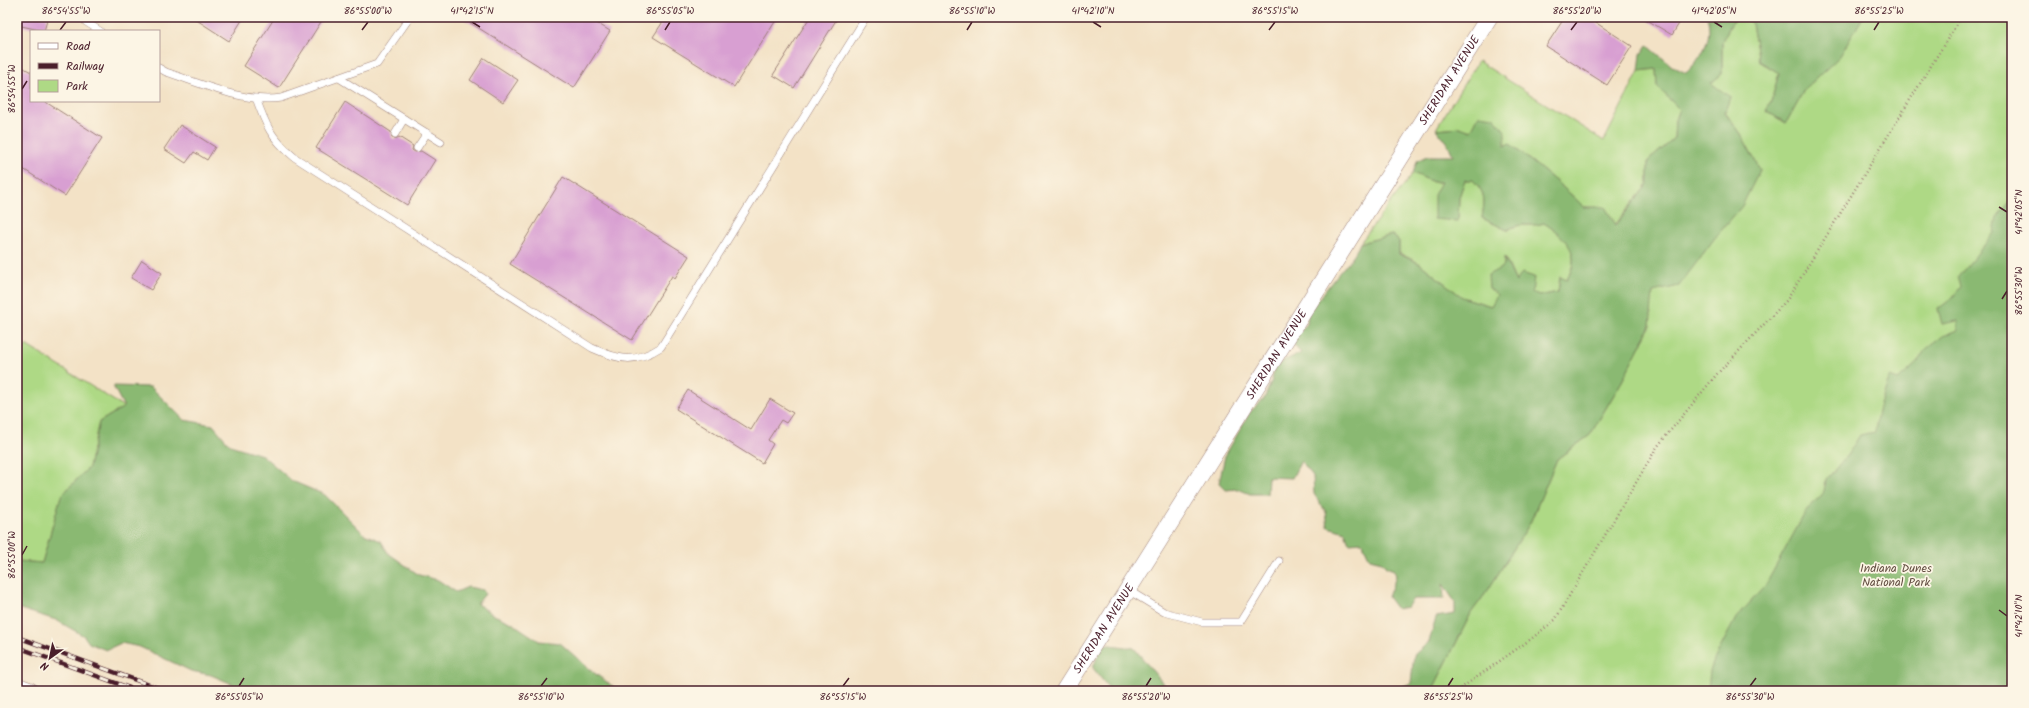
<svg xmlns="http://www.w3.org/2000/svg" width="2029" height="708" font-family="Kalam,sans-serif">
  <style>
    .green { fill: #aed985; stroke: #7c7c58 }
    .forest { fill: #8ab972; stroke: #6a6c4e }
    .building { fill: #d89fd2 }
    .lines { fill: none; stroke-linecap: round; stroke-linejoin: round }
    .service-casing { stroke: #9e8078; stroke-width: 8 }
    .tertiary-casing { stroke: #9e8078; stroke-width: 18 }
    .path { stroke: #9e8078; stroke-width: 2.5; stroke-dasharray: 1 3; stroke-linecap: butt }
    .service { stroke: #fff; stroke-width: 7 }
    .tertiary { stroke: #fff; stroke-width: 17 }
    .rail-casing { stroke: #4a1f2b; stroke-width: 4.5 }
    .rail { stroke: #fcf5e5; stroke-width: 3; stroke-dasharray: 9; stroke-linecap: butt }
    .ticks { fill: none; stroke: #4a1f2b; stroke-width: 1.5 }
    .labels { text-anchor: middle; stroke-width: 3.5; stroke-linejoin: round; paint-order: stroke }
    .street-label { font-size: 12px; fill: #4a1f2b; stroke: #fcf5e5 }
    .park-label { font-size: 12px; fill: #634e42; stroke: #fcf5e5 }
    .neatline { fill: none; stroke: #4a1f2b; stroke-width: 1.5 }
    .ticks-label { font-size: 10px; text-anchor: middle; fill: #4a1f2b }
  </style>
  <rect width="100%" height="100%" fill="#fcf5e5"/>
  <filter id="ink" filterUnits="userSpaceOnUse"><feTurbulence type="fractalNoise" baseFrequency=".025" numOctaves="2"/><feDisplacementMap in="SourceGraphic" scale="8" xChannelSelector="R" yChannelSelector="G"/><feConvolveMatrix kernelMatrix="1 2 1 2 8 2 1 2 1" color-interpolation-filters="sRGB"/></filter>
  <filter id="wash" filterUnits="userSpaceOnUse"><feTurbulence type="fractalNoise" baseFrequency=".012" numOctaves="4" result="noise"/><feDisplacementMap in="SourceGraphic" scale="16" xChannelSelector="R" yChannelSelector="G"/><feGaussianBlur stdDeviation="0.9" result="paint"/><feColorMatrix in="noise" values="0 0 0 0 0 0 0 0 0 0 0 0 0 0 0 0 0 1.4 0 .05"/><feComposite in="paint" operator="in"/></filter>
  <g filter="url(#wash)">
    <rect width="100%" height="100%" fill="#f3e2c6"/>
    <g class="green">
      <path d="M1735,17H1747L1752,24L1759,61L1779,73L1771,102L1766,111L1786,123L1804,90L1839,56L1863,17H2012V691H1432L1471,613L1488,590L1530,523L1557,459L1590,435L1622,381L1650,326L1652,292L1698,261L1760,170L1741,134L1725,111L1711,83L1722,74V41Z"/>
      <path d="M1478,61L1604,141L1639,71L1656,69L1657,86L1679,109L1675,120L1674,139L1648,161V184L1615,225L1605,208L1584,207C1561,184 1534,164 1509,143L1505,147L1460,127L1436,129Z"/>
      <path d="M1413,173L1433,182H1441L1458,221L1459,197L1465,180H1473C1486,194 1485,199 1482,218L1507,230C1523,221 1529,228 1544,223C1557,231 1576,246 1573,263C1572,268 1569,275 1567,281L1560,277L1558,292L1539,296L1516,282L1505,257L1498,295L1491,306L1462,297L1419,263L1399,253V241L1392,235L1360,243Z"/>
      <path d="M26,345L124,407L99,422L89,467L61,496L42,563L17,561V360Z"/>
    </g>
    <g class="forest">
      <path d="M1707,17H1735L1722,41V74L1711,83L1730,97L1725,112L1741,134L1760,170L1742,206L1714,239L1679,286L1653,292L1650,326L1622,381L1590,435L1557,459L1530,523L1488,590L1471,613L1432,691H1388L1389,689L1399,688L1411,683L1414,655L1429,642L1436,617L1455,614V602L1443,584L1444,599H1413L1407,607L1397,609L1388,597L1396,576L1394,570L1386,567L1382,562L1370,559L1362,542L1349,543L1345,532L1328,527L1326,512L1314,494L1313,476L1301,461L1292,478L1268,477L1267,494H1250L1238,489L1226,490L1219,483L1225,456L1250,412L1264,399L1272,380L1275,367L1283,361L1301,353L1290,341L1307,324L1308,312C1320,299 1328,286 1339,273C1348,262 1355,255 1360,243L1392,235L1399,241V254L1419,263L1462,297L1491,306L1497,295L1489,288L1488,275L1504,266V257L1516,282L1522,273L1534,277L1532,293L1539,296L1558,292L1560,277L1567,280C1569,275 1573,268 1573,262C1575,246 1557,231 1544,223C1529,228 1523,221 1507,230L1482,218C1485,199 1486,194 1473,180H1465L1459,197L1458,221L1434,219V195L1441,182H1433L1413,173L1417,161L1428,156H1453L1449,146L1436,129L1460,127L1471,131L1479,115L1494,117L1505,131V146L1509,143C1534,164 1561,184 1584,207H1605L1616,225L1648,184V161L1674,139L1675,120L1679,109L1657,86L1656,69L1639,71L1641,54L1647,45L1672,66L1686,73C1701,59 1714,38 1707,17Z"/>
      <path d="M1747,17H1863L1840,56L1804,90L1786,123L1766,111L1771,102L1779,73L1759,61L1752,24Z"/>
      <path d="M2012,199V691H1708L1710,671L1715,658L1736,618L1765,586L1805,513L1824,491L1826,480L1848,454L1860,435L1875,432L1878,410L1890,377L1898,380L1917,363L1925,350L1943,336L1958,330V321L1942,324L1938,309L1951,299L1961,287L1958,277L1994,233L1997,218Z"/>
      <path d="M113,386L151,387L184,420L213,425L230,445L262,455L292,481L325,495L364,534L381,541L388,553L419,575L438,580L456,592L468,587L483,590L485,594L477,604L494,615L512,623L539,641L560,643L593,672L619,691H249L211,675L191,671L140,647L121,643L106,650L89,643L84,636L56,620L17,608V561L42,563L61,496L89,467L99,422L124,407Z"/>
      <path d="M1102,644L1134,648L1165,686L1177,691H1153L1144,685L1120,691H1111L1093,668Z"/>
    </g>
    <g id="blocks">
      <g class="building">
        <path d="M17,17H48L44,31L17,25Z"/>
        <path d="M192,17H244L229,41Z"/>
        <path d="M275,17H324L279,88L244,66Z"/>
        <path d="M461,17H587L610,31L574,88Z"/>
        <path d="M666,17H778L734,87L653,37Z"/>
        <path d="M810,17H838L794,88L773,75Z"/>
        <path d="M1565,17H1587L1632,46L1607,85L1546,46Z"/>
        <path d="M1642,17H1683L1672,35Z"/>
        <path d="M484,58L518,80L503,102L470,80Z"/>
        <path d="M17,64L31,72V101H44L102,138L65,196L17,165Z"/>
        <path d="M345,102L391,132L392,138L395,139L399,137L413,146L412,150L415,152L421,151L435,160L407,205L316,148Z"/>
        <path d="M180,125L215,147L207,160L194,152L186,163L164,149Z"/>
        <path d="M563,177L689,256L675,278L672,276L632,340L510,264Z"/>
        <path d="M142,260L162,273L151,290L131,278Z"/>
        <path d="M688,390L751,430L770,399L793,413L786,423L781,420L768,440L773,444L762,463L676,409Z"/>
      </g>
    </g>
  </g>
  <g filter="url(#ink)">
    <use href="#blocks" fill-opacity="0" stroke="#9e8078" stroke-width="1"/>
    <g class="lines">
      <defs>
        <g id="service">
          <path d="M85,17L86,22L100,31"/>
          <path d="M159,68L166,72C200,83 246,104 281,98L377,64L410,17"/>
          <path d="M339,78L441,142"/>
          <path d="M256,98C266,126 271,138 294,157L592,348C619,360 635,364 661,347L866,17"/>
          <path d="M395,134L404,119"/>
          <path d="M417,148L427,133"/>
          <path d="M1128,590L1164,612L1202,622H1241L1279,561"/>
        </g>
        <g id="tertiary">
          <path d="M17,686L30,691"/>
          <path id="s1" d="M1064,691L1489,17"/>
        </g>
      </defs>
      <use href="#service" class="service-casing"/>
      <use href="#tertiary" class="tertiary-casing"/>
      <path class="path" d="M1457,691L1531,639L1555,620L1657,447L1717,374L1787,300L1961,17"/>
      <use href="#service" class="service"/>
      <use href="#tertiary" class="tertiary"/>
      <defs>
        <g id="rail">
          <path d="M17,637L166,691"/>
          <path d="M17,647L138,691"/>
        </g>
      </defs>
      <use href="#rail" class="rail-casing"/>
      <use href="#rail" class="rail"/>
    </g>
  </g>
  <path class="ticks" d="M472,22L480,27M1093,22L1101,27M1714,22L1722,27M60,30L66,22M362,30L368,22M665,30L670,22M967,30L972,22M1269,30L1275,22M1571,30L1577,22M1874,30L1879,22M22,89L27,81M1999,207L2007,212M2002,299L2007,291M22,555L27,546M1999,610L2007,616M239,686L244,678M541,686L547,678M843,686L849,678M1146,686L1151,678M1448,686L1453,678M1750,686L1756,678"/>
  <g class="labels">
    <g class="street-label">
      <text dy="4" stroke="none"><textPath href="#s1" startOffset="722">SHERIDAN AVENUE</textPath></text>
      <text dy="4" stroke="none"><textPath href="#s1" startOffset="398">SHERIDAN AVENUE</textPath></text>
      <text dy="4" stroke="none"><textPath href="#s1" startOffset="74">SHERIDAN AVENUE</textPath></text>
    </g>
    <g class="park-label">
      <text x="1896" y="572">Indiana Dunes<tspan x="1896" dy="14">National Park</tspan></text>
    </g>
  </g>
  <rect width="2029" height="708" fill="none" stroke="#fcf5e5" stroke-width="44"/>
  <rect x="30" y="30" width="130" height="72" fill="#fcf5e5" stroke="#b59f9b"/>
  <rect x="38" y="43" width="20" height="6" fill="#ffffff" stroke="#b59f9b"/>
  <text x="66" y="50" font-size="12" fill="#4a1f2b">Road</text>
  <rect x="38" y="63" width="20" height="6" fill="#4a1f2b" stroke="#b59f9b"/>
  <text x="66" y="70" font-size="12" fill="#4a1f2b">Railway</text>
  <rect x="38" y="80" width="20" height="12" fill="#aed985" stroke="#b59f9b"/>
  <text x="66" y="90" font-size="12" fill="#4a1f2b">Park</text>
  <g transform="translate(50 658) rotate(213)" stroke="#fcf5e5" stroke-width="3" paint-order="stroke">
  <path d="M0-3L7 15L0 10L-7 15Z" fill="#4a1f2b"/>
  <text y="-6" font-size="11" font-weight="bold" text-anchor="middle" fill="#4a1f2b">N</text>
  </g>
  <rect x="22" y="22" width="1985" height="664" class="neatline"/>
  <g class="ticks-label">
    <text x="66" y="14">86°54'55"W</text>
    <text x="368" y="14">86°55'00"W</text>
    <text x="472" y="14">41°42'15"N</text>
    <text x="670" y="14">86°55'05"W</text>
    <text x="972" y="14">86°55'10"W</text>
    <text x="1093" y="14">41°42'10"N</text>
    <text x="1275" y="14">86°55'15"W</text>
    <text x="1577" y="14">86°55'20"W</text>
    <text x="1714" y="14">41°42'05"N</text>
    <text x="1879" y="14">86°55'25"W</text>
    <text transform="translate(11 89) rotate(-90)" y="4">86°54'55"W</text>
    <text transform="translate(2018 212) rotate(-90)" y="4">41°42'05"N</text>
    <text transform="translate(2018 291) rotate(-90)" y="4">86°55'30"W</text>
    <text transform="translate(11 555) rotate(-90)" y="4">86°55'00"W</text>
    <text transform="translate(2018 616) rotate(-90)" y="4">41°42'10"N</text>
    <text x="239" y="700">86°55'05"W</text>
    <text x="541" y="700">86°55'10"W</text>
    <text x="843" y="700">86°55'15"W</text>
    <text x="1146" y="700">86°55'20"W</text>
    <text x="1448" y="700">86°55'25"W</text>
    <text x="1750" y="700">86°55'30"W</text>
  </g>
</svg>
